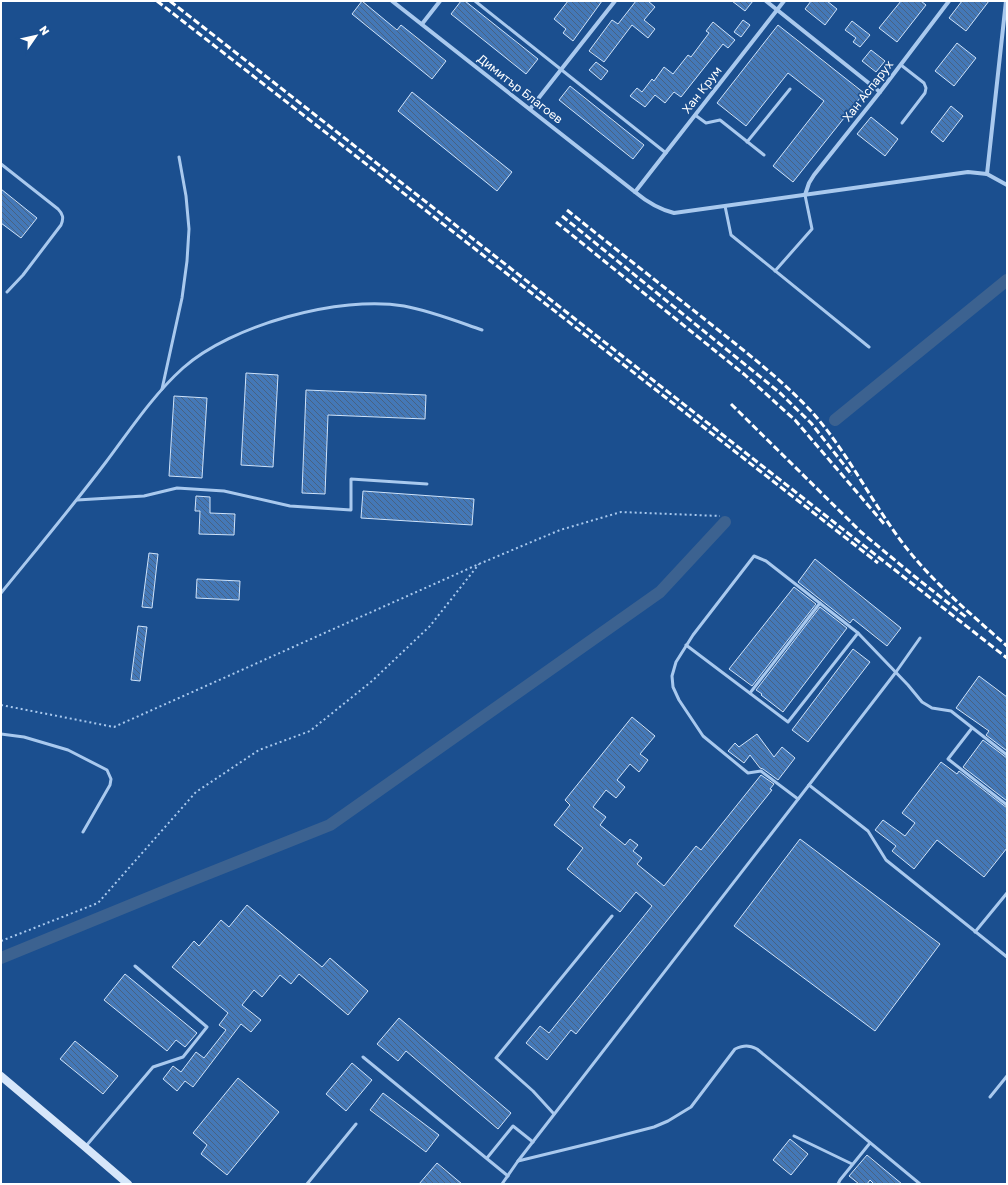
<svg xmlns="http://www.w3.org/2000/svg" width="1008" height="1185" font-family="'Golos Text',sans-serif">
  <style>
    .lines { fill: none; stroke-linecap: round; stroke-linejoin: round }
    .canal { stroke: #3c6290; stroke-width: 12 }
    .building { fill: url(#building-back-hatch); stroke: #cfe3fa }
    .path { stroke: #a9c9ee; stroke-width: 2; stroke-dasharray: 2 3; stroke-linecap: butt }
    .lane { stroke: #a9c9ee; stroke-width: 3 }
    .street { stroke: #a9c9ee; stroke-width: 4 }
    .secondary { stroke: #d6e6fa; stroke-width: 8 }
    .rail { stroke: #fff; stroke-width: 3; stroke-dasharray: 7 3; stroke-linecap: butt }
    .labels { text-anchor: middle; stroke-width: 3.5; stroke-linejoin: round; paint-order: stroke }
    .street-label { font-size: 12px; fill: #fff; stroke: #1b4f8f }
  </style>
  <defs>
    <pattern id="building-back-hatch" width="6" height="6" patternUnits="userSpaceOnUse"><rect width="6" height="6" fill="#4478b7"/><path d="M-1 5l2 2M0 0l6 6M5-1l2 2" fill="none" stroke="#486282"/></pattern>
  </defs>
  <rect width="100%" height="100%" fill="#1b4f8f"/>
  <g class="lines">
    <g class="canal">
      <path d="M835,420L1007,280"/>
      <path d="M1,958L182,884L330,825L660,592L725,522"/>
    </g>
  </g>
  <g class="building">
    <path d="M362,1L397,30L401,25L446,61L432,79L352,14Z"/>
    <path d="M461,1H465L538,59L526,74L451,14Z"/>
    <path d="M568,1H602L573,41L563,33L566,29L554,19Z"/>
    <path d="M636,1H648L655,7L644,20L655,29L648,38L632,25L604,62L589,51L612,20L618,24Z"/>
    <path d="M732,1H753L745,11Z"/>
    <path d="M811,1H827L837,9L825,25L805,9Z"/>
    <path d="M901,1H921L926,5L897,42L879,28Z"/>
    <path d="M962,1H989L966,31L949,18Z"/>
    <path d="M743,20L750,25L741,37L734,32Z"/>
    <path d="M852,21L870,35L860,47L853,42L856,38L845,30Z"/>
    <path d="M713,22L735,40L728,48L723,44L681,97L674,92L665,103L655,95L645,107L630,96L637,88L642,92L652,79L654,81L664,67L673,74L688,55L691,57L709,33L706,31Z"/>
    <path d="M778,25L864,93L793,182L773,166L824,101L788,73L746,126L717,103Z"/>
    <path d="M957,43L976,58L954,86L935,71Z"/>
    <path d="M871,50L885,61L876,72L862,61Z"/>
    <path d="M596,62L608,71L601,80L589,70Z"/>
    <path d="M570,86L644,145L633,159L559,100Z"/>
    <path d="M412,92L512,172L497,191L398,111Z"/>
    <path d="M951,106L963,116L943,142L931,132Z"/>
    <path d="M871,117L898,139L885,156L857,134Z"/>
    <path d="M1,189L37,218L21,238L1,223Z"/>
    <path d="M246,373L278,375L273,467L241,465Z"/>
    <path d="M306,390L426,395L425,419L328,415L325,494L302,493Z"/>
    <path d="M174,396L207,398L202,478L169,476Z"/>
    <path d="M363,491L474,499L472,525L361,518Z"/>
    <path d="M196,496L210,497V513L235,514L234,535L199,534L200,511H195Z"/>
    <path d="M149,553L158,554L152,608L142,607Z"/>
    <path d="M815,559L901,628L887,646L853,619L850,623L798,582Z"/>
    <path d="M197,579L240,581L239,600L196,598Z"/>
    <path d="M794,587L816,604L752,686L729,669Z"/>
    <path d="M820,607L847,628L783,712L761,695L762,694L756,690Z"/>
    <path d="M138,626L147,627L140,681L131,680Z"/>
    <path d="M853,649L870,662L808,742L792,730Z"/>
    <path d="M979,676L1007,697V751L986,735L989,731L956,708Z"/>
    <path d="M632,717L655,736L640,754L648,760L639,772L630,764L617,780L625,787L616,798L606,790L593,807L606,817L600,825L625,845L630,839L638,845L633,851L642,858L637,864L664,886L696,846L701,850L761,775L774,784L770,789L772,790L576,1034L571,1030L547,1060L526,1043L540,1026L549,1033L652,906L636,892L620,912L567,869L583,848L554,825L570,805L565,800Z"/>
    <path d="M757,734L774,757L782,747L795,758L778,780L763,769L760,768L750,755L744,763L728,751L735,743L739,747Z"/>
    <path d="M983,740L1007,758V801L963,767Z"/>
    <path d="M941,762L957,774L959,771L1007,808V848L984,877L937,840L914,869L892,851L896,846L875,830L883,820L905,836L915,823L902,813Z"/>
    <path d="M800,839L940,944L875,1031L734,926Z"/>
    <path d="M247,905L322,967L330,958L368,991L348,1015L299,974L291,984L280,975L262,997L254,990L242,1005L261,1020L251,1032L241,1024L193,1087L185,1081L177,1091L163,1079L173,1066L181,1072L196,1052L204,1058L226,1030L219,1025L228,1013L172,967L194,941L199,946L221,920L229,927Z"/>
    <path d="M125,974L197,1033L185,1047L176,1040L167,1051L104,1000Z"/>
    <path d="M399,1018L511,1113L498,1129L406,1051L398,1061L377,1044Z"/>
    <path d="M75,1041L118,1076L103,1094L60,1059Z"/>
    <path d="M352,1063L372,1080L346,1111L326,1094Z"/>
    <path d="M238,1078L279,1112L227,1175L201,1154L207,1145L193,1133Z"/>
    <path d="M383,1093L439,1135L426,1152L370,1110Z"/>
    <path d="M790,1139L808,1154L791,1175L773,1160Z"/>
    <path d="M867,1155L902,1184H874L870,1180L867,1184H859L849,1176Z"/>
    <path d="M437,1163L462,1184H419Z"/>
  </g>
  <g class="lines">
    <g class="path">
      <path d="M1,705L114,727L479,564L560,530L621,512L720,516"/>
      <path d="M1,941L98,903L196,792L259,750L310,731L372,681L430,626L479,564"/>
    </g>
    <g class="lane">
      <path d="M475,1L666,153"/>
      <path d="M901,65L924,83L926,88L925,93L902,123"/>
      <path d="M695,115L706,123L720,120L764,155"/>
      <path d="M747,142L790,89"/>
      <path d="M1,164L58,209C63,214 64,218 61,225L23,275L7,292"/>
      <path d="M725,206L731,235L869,347"/>
      <path d="M775,271L812,229L805,195"/>
      <path d="M162,389L182,298L187,261L189,229L186,196L179,157"/>
      <path d="M77,500L144,496L177,488L224,491L290,506L351,510V479L427,484"/>
      <path d="M1,593C36,550 72,507 106,462C130,430 153,395 183,368C231,325 340,295 404,306C431,311 456,321 482,330"/>
      <path d="M686,645L788,722L858,633"/>
      <path d="M750,693L820,603"/>
      <path d="M972,728L948,759L1007,805"/>
      <path d="M1,734L24,737L68,750L107,770L111,779L110,785L83,832"/>
      <path d="M809,785L868,831L886,860L1007,957"/>
      <path d="M798,799L761,771L748,773L703,736L679,700L673,687L672,676L676,662L693,635L754,556L766,561L858,633L908,685L922,702L932,708L951,711L1007,755"/>
      <path d="M975,932L1007,893"/>
      <path d="M363,1057L508,1176"/>
      <path d="M990,1097L1007,1076"/>
      <path d="M554,1114L533,1091L496,1058L612,916"/>
      <path d="M794,1136L852,1164"/>
      <path d="M86,1146L153,1067L183,1057L207,1027L135,966"/>
      <path d="M487,1158L513,1126L533,1142"/>
      <path d="M518,1161L596,1142L654,1127L668,1121L691,1107L735,1049C744,1045 749,1045 757,1049L920,1184"/>
      <path d="M307,1184L356,1124"/>
      <path d="M502,1184L518,1161L809,785L896,672L920,638"/>
      <path d="M838,1184L840,1180L870,1143"/>
    </g>
    <g class="street">
      <path d="M392,1L635,192C647,202 658,209 674,213L968,172L987,174L1007,185"/>
      <path d="M766,1L880,92"/>
      <path d="M422,24L440,1"/>
      <path d="M530,109L615,1"/>
      <path d="M987,174L1006,1"/>
      <path d="M635,192L784,1"/>
      <path d="M805,195L809,183L814,175L880,92L949,1"/>
    </g>
    <path class="secondary" d="M1,1076L85,1147L128,1184"/>
    <g class="rail">
      <path d="M157,1L878,563"/>
      <path d="M170,1L1007,658"/>
      <path d="M567,210C613,247 660,284 707,321C743,350 780,378 811,411C849,453 873,506 908,550C937,586 973,616 1007,646"/>
      <path d="M562,216L779,392L811,423L852,475"/>
      <path d="M556,222L745,375L795,420L885,525"/>
      <path d="M731,404L861,532L914,576L966,617"/>
    </g>
  </g>
  <g class="labels">
    <g class="street-label">
      <text transform="translate(520 89) rotate(38)" y="4">Димитър Благоев</text>
      <text transform="translate(702 90) rotate(-52)" y="4">Хан Крум</text>
      <text transform="translate(868 91) rotate(-52)" y="4">Хан Аспарух</text>
    </g>
  </g>
  <rect width="1008" height="1185" fill="none" stroke="#ffffff" stroke-width="4"/>
  <g transform="translate(36 36) rotate(56)" stroke="#1b4f8f" stroke-width="3" paint-order="stroke">
  <path d="M0-3L7 15L0 10L-7 15Z" fill="#ffffff"/>
  <text y="-6" font-size="11" font-weight="bold" text-anchor="middle" fill="#ffffff">N</text>
  </g>
</svg>
